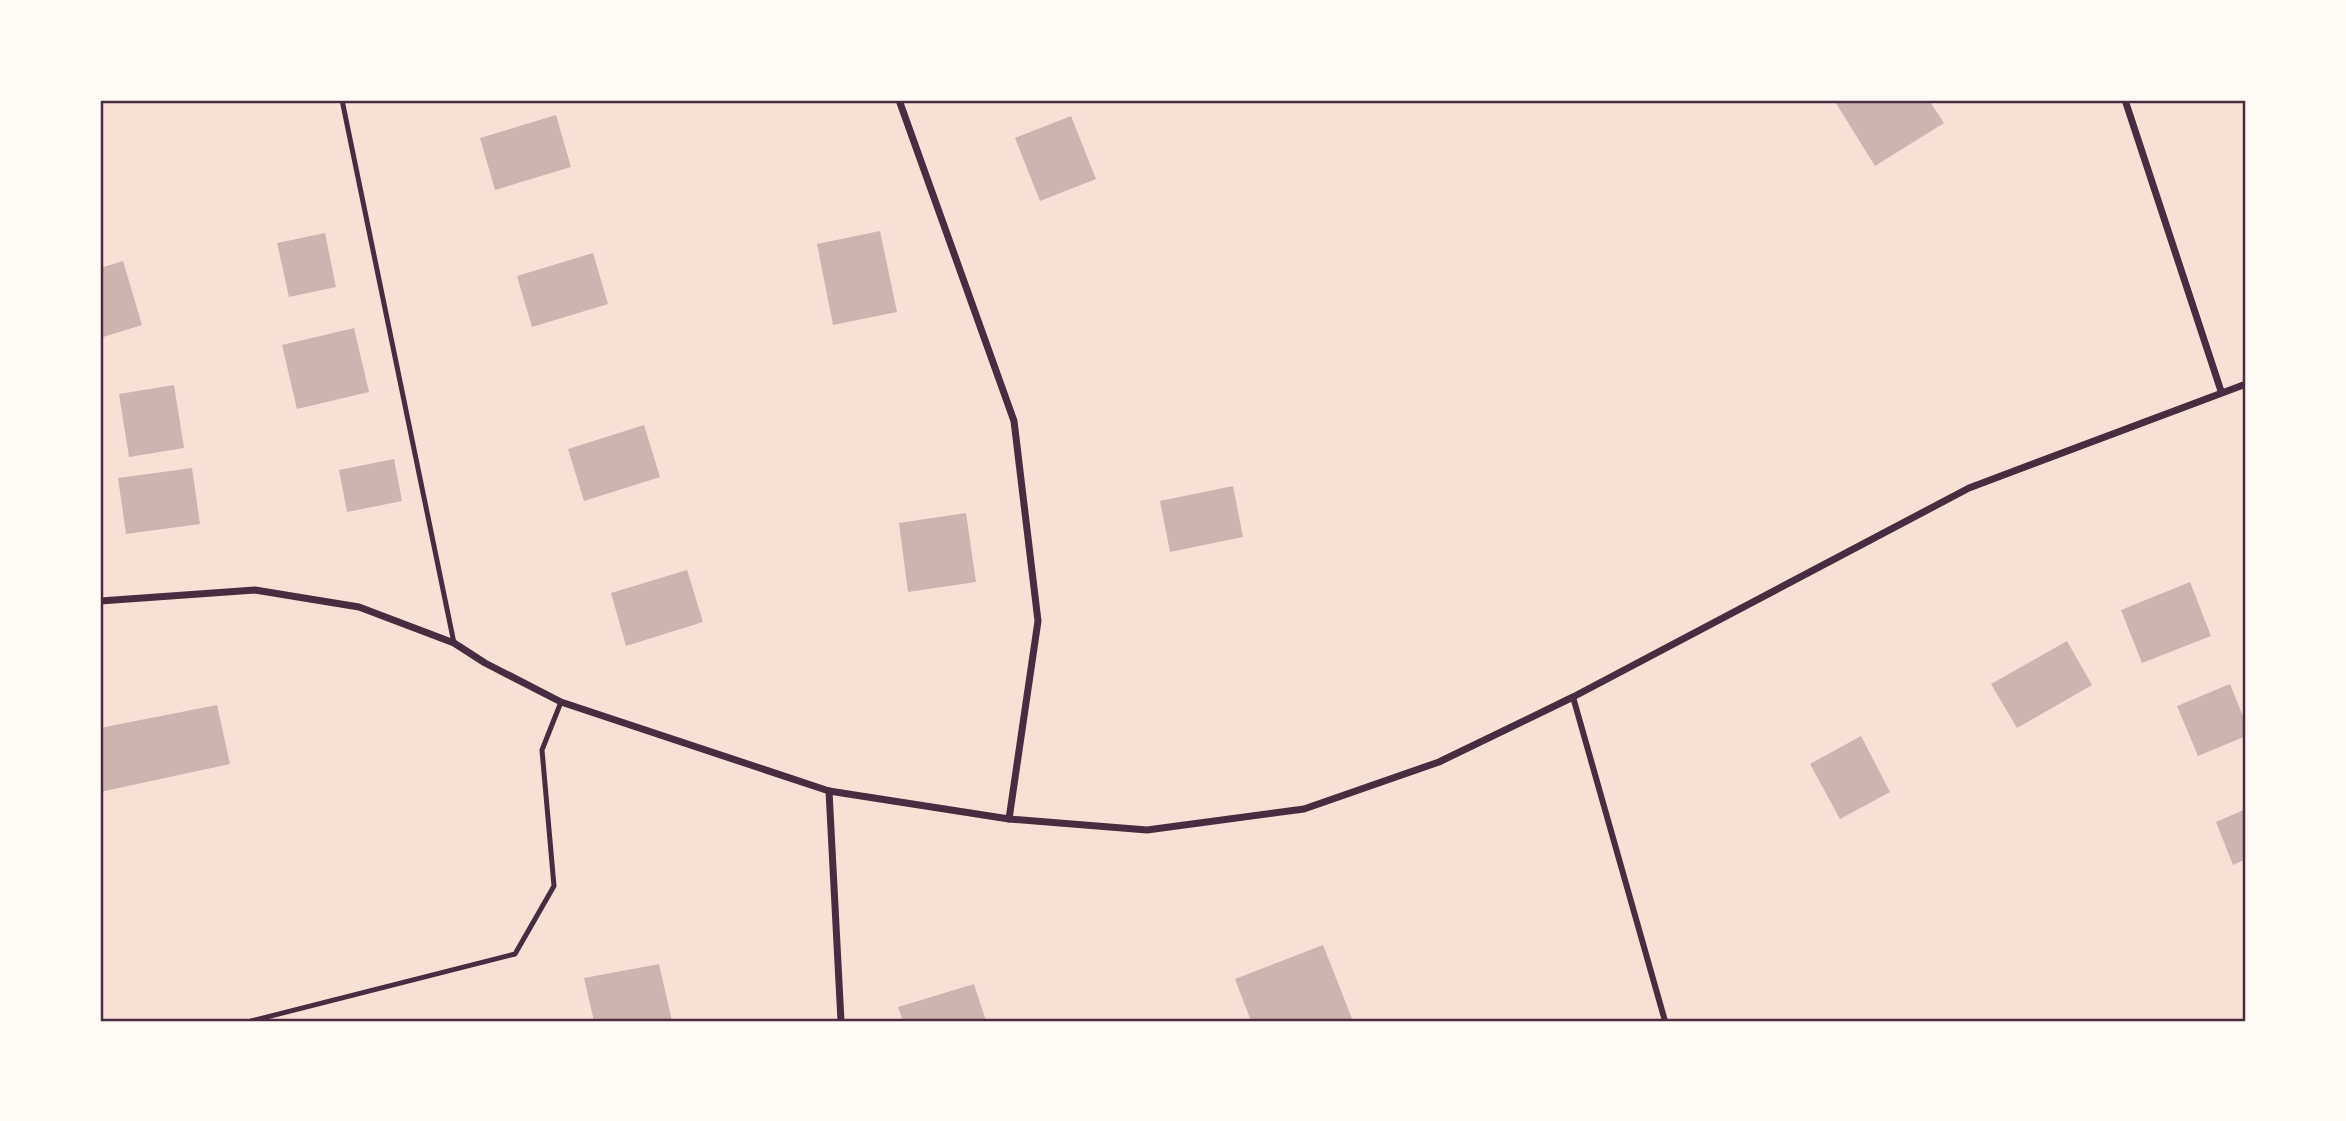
<svg xmlns="http://www.w3.org/2000/svg" width="2346" height="1121" font-family="Raleway,sans-serif">
  <style>
    .building { fill: #ccb4b1 }
    .lines { fill: none; stroke-linecap: round; stroke-linejoin: round }
    .service { stroke: #4a2c40; stroke-width: 5 }
    .pedestrian { stroke: #4a2c40; stroke-width: 6 }
    .minor { stroke: #4a2c40; stroke-width: 7 }
    .neatline { fill: none; stroke: #4a2c40; stroke-width: 2.5 }
  </style>
  <rect width="100%" height="100%" fill="#f7e1d7"/>
  <g class="building">
    <path d="M1834,100H1929L1944,123L1875,166Z"/>
    <path d="M556,115L571,167L495,190L480,138Z"/>
    <path d="M1071,116L1096,179L1040,201L1015,138Z"/>
    <path d="M880,231L897,312L833,325L817,244Z"/>
    <path d="M325,233L336,287L289,297L277,243Z"/>
    <path d="M593,253L608,304L532,327L517,276Z"/>
    <path d="M123,261L142,325L100,338V268Z"/>
    <path d="M354,328L369,392L297,409L282,345Z"/>
    <path d="M174,385L184,448L129,457L119,394Z"/>
    <path d="M644,425L660,477L584,501L568,449Z"/>
    <path d="M394,459L402,501L347,512L339,470Z"/>
    <path d="M192,468L200,524L126,534L118,478Z"/>
    <path d="M1233,486L1243,537L1170,552L1160,501Z"/>
    <path d="M966,513L976,582L908,592L899,523Z"/>
    <path d="M687,570L703,622L626,646L611,593Z"/>
    <path d="M2190,582L2211,636L2142,663L2121,610Z"/>
    <path d="M2067,641L2092,685L2017,728L1991,684Z"/>
    <path d="M2230,684L2246,724V736L2198,756L2177,706Z"/>
    <path d="M217,705L230,764L100,792V728Z"/>
    <path d="M1861,736L1890,792L1840,819L1810,764Z"/>
    <path d="M2246,809V859L2233,865L2216,822Z"/>
    <path d="M1323,945L1353,1021H1251L1235,979Z"/>
    <path d="M659,964L672,1021H594L584,978Z"/>
    <path d="M974,984L986,1021H903L898,1007Z"/>
  </g>
  <g class="lines">
    <g class="service">
      <path d="M342,100L454,643"/>
      <path d="M251,1021L515,954L554,886L542,750L561,702"/>
    </g>
    <path class="pedestrian" d="M1573,697L1665,1021"/>
    <g class="minor">
      <path d="M899,100L1014,421L1038,621L1009,819"/>
      <path d="M2125,100L2221,391"/>
      <path d="M100,601L255,590L359,607L454,643L485,663L561,702L829,791L1009,819L1147,830L1304,809L1439,762L1573,697L1969,488L2246,384"/>
      <path d="M829,791L841,1021"/>
    </g>
  </g>
  <rect width="2346" height="1121" fill="none" stroke="#fffaf5" stroke-width="203"/>
  <rect x="102" y="102" width="2142" height="918" class="neatline"/>
</svg>
